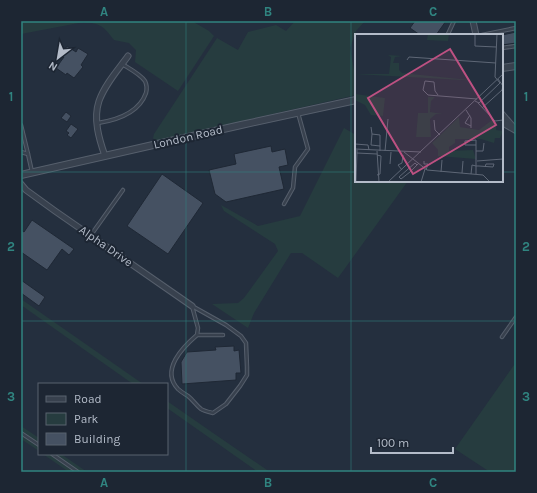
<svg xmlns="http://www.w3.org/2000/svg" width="537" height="493" font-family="Karla,sans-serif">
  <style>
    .green { fill: #263c3f }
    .building { fill: #455162; stroke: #1f2835 }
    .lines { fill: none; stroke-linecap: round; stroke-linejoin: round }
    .service-casing { stroke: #565f6c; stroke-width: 4.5 }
    .minor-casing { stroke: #565f6c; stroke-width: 7 }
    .tertiary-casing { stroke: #565f6c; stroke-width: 8 }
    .service { stroke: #38414e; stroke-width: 2.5 }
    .minor { stroke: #38414e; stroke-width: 5 }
    .tertiary { stroke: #38414e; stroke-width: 6 }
    .grid { fill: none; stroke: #308480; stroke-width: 1; stroke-opacity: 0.55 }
    .labels { text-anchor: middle; stroke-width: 4; stroke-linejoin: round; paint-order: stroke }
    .street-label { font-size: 12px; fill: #b4bcc9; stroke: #1d2633 }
    .inset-road { fill: none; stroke: #5e6776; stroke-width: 1 }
    .view { fill: #bd5182; fill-opacity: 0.15; stroke: #bd5182; stroke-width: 2 }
    .inset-edge { fill: none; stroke: #b4bcc9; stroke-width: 2 }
    .neatline { fill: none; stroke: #308480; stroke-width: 1.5 }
    .grid-label { font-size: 13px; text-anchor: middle; font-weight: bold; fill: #308480 }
  </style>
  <rect width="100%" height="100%" fill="#242f3e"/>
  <g class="green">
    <path d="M21,21H192L209,31L214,36L178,91L135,62L136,50L129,43L114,40C103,26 102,24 84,22L21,34Z"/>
    <path d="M295,21H365L356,31L350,48L356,81V95L155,141L153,138L154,134L217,38L238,50L248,32L276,25L286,31Z"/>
    <path d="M344,128L356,135V181H408L338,278L302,253H291L254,313L248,328L212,304L238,303L244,298L278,251L275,244L224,211L221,205L258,226L300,216Z"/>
    <path d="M21,299L143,384H133L21,305Z"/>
    <path d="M514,365L516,366V472H490L455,449Z"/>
    <path d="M167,401L216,435L270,472H258L167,408Z"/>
    <path d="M21,426L39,438V451L21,439Z"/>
    <path d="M43,454H61L87,472H69Z"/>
  </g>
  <g class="building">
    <path d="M415,21H446L436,35H420L410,28Z"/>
    <path d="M516,32V43L502,45V35Z"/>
    <path d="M67,46L76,52L78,48L88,54L81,65L83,67L74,78L67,73L66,75L56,68L64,57L61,55Z"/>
    <path d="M66,112L71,116L67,122L61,118Z"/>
    <path d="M71,124L78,129L71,138L67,135L69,133L66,131Z"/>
    <path d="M271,146L272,152L285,149L288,165L279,167L284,189L226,202L215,194L209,170L236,164L234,154Z"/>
    <path d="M162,174L203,203L168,254L127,226Z"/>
    <path d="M32,220L74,249L69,255L62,249L47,270L21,252V230L24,232Z"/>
    <path d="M21,280L45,297L39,306L21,293Z"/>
    <path d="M234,346V351L239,350L241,373H236V380L182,384L181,362L187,352L216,350L215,347Z"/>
  </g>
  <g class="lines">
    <defs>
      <g id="service">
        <path d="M448,34L454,21"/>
        <path d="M482,35L516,28"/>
        <path d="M502,48L516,46"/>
        <path d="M98,123C117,120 139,113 146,93C147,89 147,85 145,81C140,74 130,69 122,64"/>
        <path d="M21,125L28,154"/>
        <path d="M21,152L28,154L32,172"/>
        <path d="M284,204L293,188L295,167L308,149L298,113"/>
        <path d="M91,235L123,190"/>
        <path d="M192,306L226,325L241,336L246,343L247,367V375L240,386L226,404L213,413C209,412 204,411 201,409C196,405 193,400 188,396C185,394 181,392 178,389C160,370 183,347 197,335L198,328Z"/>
        <path d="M197,335H223"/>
        <path d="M502,337L516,317"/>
        <path d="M21,433L39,445"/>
        <path d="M52,454L78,472"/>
      </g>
      <g id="minor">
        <path d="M473,21L476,35"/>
        <path d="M502,114L515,129"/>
        <path d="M105,156C99,139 93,119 99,101C105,84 118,70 128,56"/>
        <path d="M21,184L26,190L55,211L192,306"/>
      </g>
      <g id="tertiary">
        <path d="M502,68L516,66"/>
        <path d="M502,122L516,130"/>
        <path d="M21,175L241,125L356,100"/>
      </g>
    </defs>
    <use href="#service" class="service-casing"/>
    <use href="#minor" class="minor-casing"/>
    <use href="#tertiary" class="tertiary-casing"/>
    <use href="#service" class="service"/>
    <use href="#minor" class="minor"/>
    <use href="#tertiary" class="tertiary"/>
  </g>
  <path class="grid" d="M186,21V472M351,21V472M21,172H356M502,172H516M21,321H516"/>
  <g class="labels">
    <g class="street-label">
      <text transform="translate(188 137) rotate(-13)" y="4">London Road</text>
      <text transform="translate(106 246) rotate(35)" y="4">Alpha Drive</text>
    </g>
  </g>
  <g transform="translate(355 34)">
    <rect width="148" height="148" fill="#242f3e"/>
    <path d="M73,0H94L93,7L72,6ZM33,21L47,22L40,23L38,29H44V36L47,39L124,47L0,40H34L36,23ZM0,60L30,64L28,82L16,81L10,71L0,66ZM73,63H80L76,67L75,78L88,80H81L75,85L76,103H61L63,79H73ZM104,83L105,93L124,96L137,86L141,91V96L148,97L145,104H140L139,109L126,105H100V109L94,113V117L118,116L121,125L83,122V116L77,109Z" fill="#263c3f"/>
    <path class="inset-road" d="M120,0V12L141,13M142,0L140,43L145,49M52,26L54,23L141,29M83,61L80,57L79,48L70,47L68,56L73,61L122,65M120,67L124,69L145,49M123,69L140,87L148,86M127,74L147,56L148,52L143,45M111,76L116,84V94M115,81L110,89L116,92M79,86L80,96L85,101M16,93L17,100L25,101V117M17,100L16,111L25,112M0,110L13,111L14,116M121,111H110V107L121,106V140M0,115L66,118M22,117L24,148M30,117L33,85M121,117H128L129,109M49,118L72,136L128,141L135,148M2,119L22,120M69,127V130H73L71,136M122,127L148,125M35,130L36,118M62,131L60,129L44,143L46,145L55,138L64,129M121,132H124L138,133L139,130H131L130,133M47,136L43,131L47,129L48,121M86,138L87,126M107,139L108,127M116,140L117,131L121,132M22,141L25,140L26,122L22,121M1,148L2,116M33,148L148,40M66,148L70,135"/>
    <path class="view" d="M95,15L141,91L58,140L13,64Z"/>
    <rect width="148" height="148" class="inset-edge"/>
  </g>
  <rect width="537" height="493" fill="none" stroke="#1d2633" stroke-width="44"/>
  <rect x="38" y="383" width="130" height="72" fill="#1d2633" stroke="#59626f"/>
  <rect x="46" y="396" width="20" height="6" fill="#38414e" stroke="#59626f"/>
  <text x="74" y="403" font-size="12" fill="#b4bcc9">Road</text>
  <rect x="46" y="413" width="20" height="12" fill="#263c3f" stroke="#59626f"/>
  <text x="74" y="423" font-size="12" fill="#b4bcc9">Park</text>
  <rect x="46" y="433" width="20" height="12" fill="#455162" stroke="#59626f"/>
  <text x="74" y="443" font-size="12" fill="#b4bcc9">Building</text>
  <g transform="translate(58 58) rotate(211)" stroke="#1d2633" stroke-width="3" paint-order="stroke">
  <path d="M0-3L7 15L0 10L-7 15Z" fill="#b4bcc9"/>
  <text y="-6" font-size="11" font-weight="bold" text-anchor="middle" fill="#b4bcc9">N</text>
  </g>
  <path d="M371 447v6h82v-6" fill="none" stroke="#b4bcc9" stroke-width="2"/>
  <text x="377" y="447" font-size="12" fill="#b4bcc9" stroke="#1d2633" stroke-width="3" paint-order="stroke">100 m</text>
  <rect x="22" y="22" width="493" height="449" class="neatline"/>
  <g class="grid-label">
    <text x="104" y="16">A</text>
    <text x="268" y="16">B</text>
    <text x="433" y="16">C</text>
    <text x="11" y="101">1</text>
    <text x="526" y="101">1</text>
    <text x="11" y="251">2</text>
    <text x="526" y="251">2</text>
    <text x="11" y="401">3</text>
    <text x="526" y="401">3</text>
    <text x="104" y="487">A</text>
    <text x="268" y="487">B</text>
    <text x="433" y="487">C</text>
  </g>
</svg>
